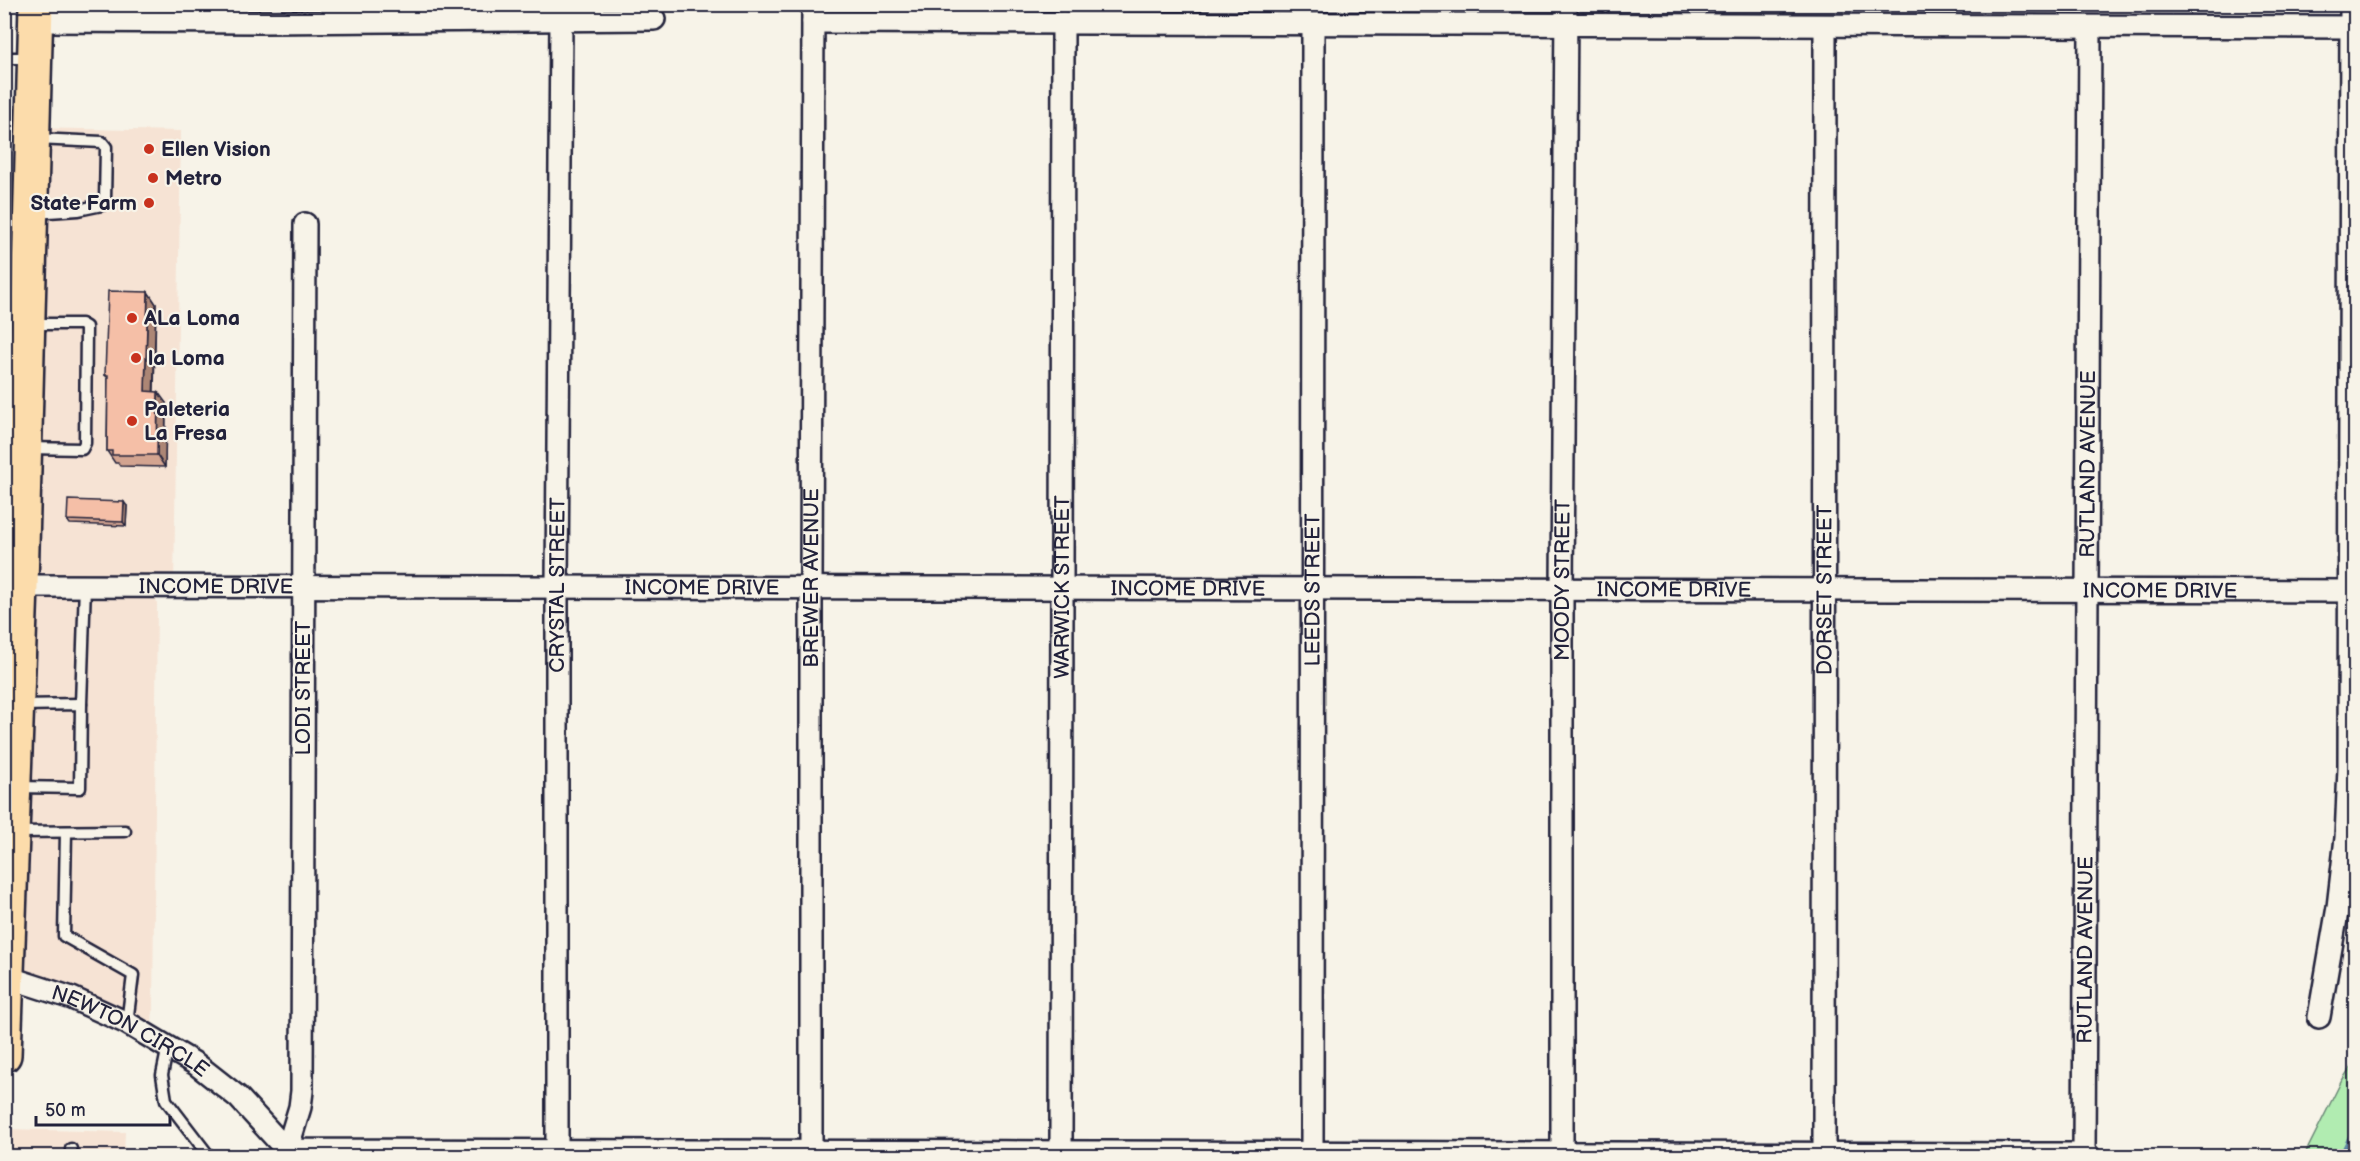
<svg xmlns="http://www.w3.org/2000/svg" width="2360" height="1161" font-family="'Balsamiq Sans',sans-serif">
  <style>
    .built { fill: #f6e3d4 }
    .green { fill: #b1ecb1; stroke: #6a8776; stroke-width: 1.5 }
    .lines { fill: none; stroke-linecap: round; stroke-linejoin: round }
    .stream { stroke: #5f83a3; stroke-width: 5 }
    .service-casing { stroke: #22223b; stroke-width: 15 }
    .minor-casing { stroke: #22223b; stroke-width: 26 }
    .primary-casing { stroke: #22223b; stroke-width: 38 }
    .service { stroke: #f7f3e8; stroke-width: 10 }
    .minor { stroke: #f7f3e8; stroke-width: 21 }
    .primary { stroke: #fcdcab; stroke-width: 33 }
    .wall { fill: #d3a490; stroke: #22223b; stroke-width: 1.5 }
    .shaded-wall { fill: #ac8675; stroke: #22223b; stroke-width: 1.5 }
    .building { fill: #f5bfa7; stroke: #22223b; stroke-width: 1.5 }
    .poi-dot { fill: #c8321e; stroke: #f7f3e8; stroke-width: 2 }
    .labels { text-anchor: middle; stroke-width: 4.5; stroke-linejoin: round; paint-order: stroke }
    .poi-label { font-size: 21px; font-weight: bold; fill: #22223b; stroke: #f7f3e8; text-anchor: start }
    .street-label { font-size: 21px; fill: #22223b; stroke: #f7f3e8 }
  </style>
  <rect width="100%" height="100%" fill="#f7f3e8"/>
  <filter id="ink" filterUnits="userSpaceOnUse"><feTurbulence type="fractalNoise" baseFrequency=".0167" numOctaves="2"/><feDisplacementMap in="SourceGraphic" scale="12" xChannelSelector="R" yChannelSelector="G"/><feConvolveMatrix kernelMatrix="1 2 1 2 8 2 1 2 1" color-interpolation-filters="sRGB"/></filter>
  <g filter="url(#ink)">
    <g class="built">
      <path d="M33,128L181,131L174,585L153,586L157,603L153,1009L151,1036L7,977Z"/>
      <path d="M5,1129L125,1132L124,1156H5Z"/>
    </g>
    <path class="green" d="M2355,1060V1156H2304L2341,1082Z"/>
    <g class="lines">
      <path class="stream" d="M2341,1156L2356,1125"/>
      <defs>
        <g id="service">
          <path d="M4,58H31"/>
          <path d="M34,213L78,210L102,205L105,200L106,147L102,142L36,139"/>
          <path d="M27,448L82,449L85,443L86,327L81,324H32"/>
          <path d="M81,704L85,585"/>
          <path d="M16,787L80,788L81,704L20,705"/>
          <path d="M14,832L125,831"/>
          <path d="M66,832L64,936L133,975L127,1023"/>
          <path d="M168,1046L162,1075L166,1100L209,1156"/>
          <path d="M71,1156V1149"/>
        </g>
        <g id="minor">
          <path d="M35,21L265,22L654,19"/>
          <path d="M813,22L2356,27"/>
          <path d="M305,224L302,1091L300,1107L287,1150C886,1151 1485,1154 2084,1154L2089,1156"/>
          <path id="s1" d="M21,586L2356,591"/>
          <path id="s2" d="M7,977L72,998L127,1023L196,1064L238,1097L292,1156"/>
          <path d="M2319,1017L2338,907L2346,838L2349,768L2351,4"/>
          <path id="s3" d="M557,1151V586L561,19"/>
          <path id="s4" d="M811,1151V587L813,4"/>
          <path id="s5" d="M1061,1151L1063,23"/>
          <path id="s6" d="M2084,1154L2090,27"/>
          <path id="s7" d="M1312,1156L1313,25"/>
          <path id="s8" d="M1562,1156V590L1566,4"/>
          <path id="s9" d="M1824,1156L1825,26"/>
        </g>
        <path id="primary" d="M4,1055L21,586L36,4"/>
      </defs>
      <use href="#service" class="service-casing"/>
      <use href="#minor" class="minor-casing"/>
      <use href="#primary" class="primary-casing"/>
      <use href="#service" class="service"/>
      <use href="#minor" class="minor"/>
      <use href="#primary" class="primary"/>
    </g>
    <g class="wall">
      <path d="M148,292L156,304L154,392L166,403L165,467L120,466L118,463H115L107,451L108,378L105,375Z"/>
      <path d="M127,506L126,526L70,524L67,520Z"/>
    </g>
    <g class="shaded-wall">
      <path d="M148,292L156,304L153,403L145,391Z"/>
      <path d="M158,392L166,403L165,467L157,455Z"/>
      <path d="M124,502L127,506L126,526L123,522Z"/>
    </g>
    <g class="building">
      <path d="M108,291L148,292L145,391L158,392L157,455H112V451H107L108,375H105Z"/>
      <path d="M68,500L124,502L123,522L67,520Z"/>
    </g>
  </g>
  <g class="poi-dot">
    <circle cx="149" cy="149" r="6"/>
    <circle cx="153" cy="178" r="6"/>
    <circle cx="149" cy="203" r="6"/>
    <circle cx="132" cy="318" r="6"/>
    <circle cx="136" cy="358" r="6"/>
    <circle cx="132" cy="421" r="6"/>
  </g>
  <g class="labels">
    <g class="poi-label">
      <text x="161" y="156">Ellen Vision</text>
      <text x="165" y="185">Metro</text>
      <text x="137" y="210" text-anchor="end">State Farm</text>
      <text x="144" y="325">ALa Loma</text>
      <text x="148" y="365">la Loma</text>
      <text x="144" y="416">Paleteria<tspan x="144" dy="24">La Fresa</tspan></text>
    </g>
    <g class="street-label">
      <text dy="7" stroke="none"><textPath href="#s6" startOffset="690">RUTLAND AVENUE</textPath></text>
      <text dy="7" stroke="none"><textPath href="#s4" startOffset="573">BREWER AVENUE</textPath></text>
      <text dy="7" stroke="none"><textPath href="#s8" startOffset="576">MOODY STREET</textPath></text>
      <text dy="7" stroke="none"><textPath href="#s3" startOffset="566">CRYSTAL STREET</textPath></text>
      <text dy="7" stroke="none"><textPath href="#s1" startOffset="195">INCOME DRIVE</textPath></text>
      <text dy="7" stroke="none"><textPath href="#s1" startOffset="681">INCOME DRIVE</textPath></text>
      <text dy="7" stroke="none"><textPath href="#s5" startOffset="564">WARWICK STREET</textPath></text>
      <text dy="7" stroke="none"><textPath href="#s1" startOffset="1167">INCOME DRIVE</textPath></text>
      <text dy="7" stroke="none"><textPath href="#s1" startOffset="1653">INCOME DRIVE</textPath></text>
      <text dy="7" stroke="none"><textPath href="#s7" startOffset="566">LEEDS STREET</textPath></text>
      <text dy="7" stroke="none"><textPath href="#s9" startOffset="566">DORSET STREET</textPath></text>
      <text dy="7" stroke="none"><textPath href="#s1" startOffset="2139">INCOME DRIVE</textPath></text>
      <text transform="translate(303 688) rotate(-90)" y="7">LODI STREET</text>
      <text dy="7" stroke="none"><textPath href="#s6" startOffset="204">RUTLAND AVENUE</textPath></text>
      <text dy="7" stroke="none"><textPath href="#s2" startOffset="135">NEWTON CIRCLE</textPath></text>
    </g>
  </g>
  <rect width="2360" height="1161" fill="none" stroke="#f7f3e8" stroke-width="24"/>
  <rect x="12" y="12" width="2336" height="1137" fill="none" stroke="#22223b" stroke-width="2" filter="url(#ink)"/>
  <path d="M36 1116v9h134v-9" fill="none" stroke="#22223b" stroke-width="3"/>
  <text x="45" y="1116" font-size="18" fill="#22223b" stroke="#f7f3e8" stroke-width="4.5" paint-order="stroke">50 m</text>
</svg>
